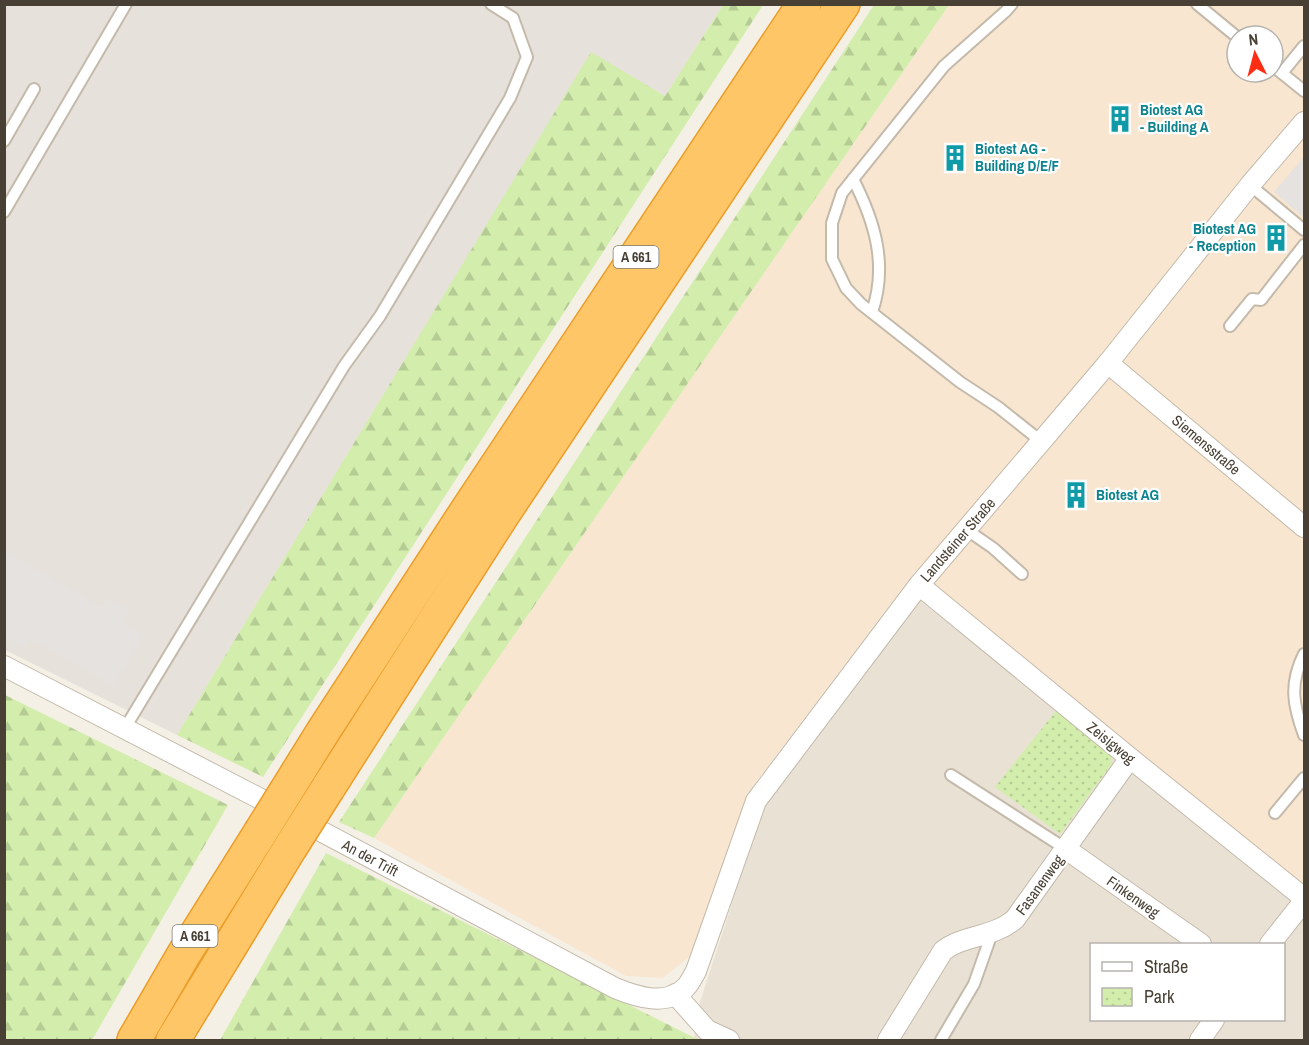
<svg xmlns="http://www.w3.org/2000/svg" width="1309" height="1045" font-family="'Archivo Narrow',sans-serif">
  <style>
    .residential { fill: #e9e2d4; fill-rule: evenodd }
    .commercial { fill: #f8e6d0; fill-rule: evenodd }
    .industrial { fill: #e7e1db }
    .forest { fill: url(#forest-firs) }
    .park { fill: url(#park-dots) }
    .parking { fill: #e5e2df }
    .lines { fill: none; stroke-linecap: round; stroke-linejoin: round }
    .service-casing { stroke: #c4baab; stroke-width: 14 }
    .minor-casing { stroke: #c4baab; stroke-width: 22 }
    .motorway-casing { stroke: #eb9d2a; stroke-width: 36 }
    .service { stroke: #fff; stroke-width: 10 }
    .minor { stroke: #fff; stroke-width: 20 }
    .motorway { stroke: #ffc667; stroke-width: 33 }
    .motorway-bridge-casing { stroke: #eb9d2a; stroke-width: 36; stroke-linecap: butt }
    .motorway-bridge { stroke: #ffc667; stroke-width: 33 }
    .labels { text-anchor: middle; stroke-width: 4.5; stroke-linejoin: round; paint-order: stroke }
    .shield { fill: #fff; stroke: #7f7972; stroke-width: 1.5 }
    .shield-label { font-size: 14px; font-weight: bold; fill: #484035 }
    .culture-label { font-size: 15px; font-weight: bold; fill: #0d838f; stroke: #fff; text-anchor: start }
    .street-label { font-size: 15px; fill: #484035; stroke: #fff }
  </style>
  <defs>
    <pattern id="forest-firs" width="22" height="20" patternUnits="userSpaceOnUse" patternTransform="scale(1.5)"><rect width="22" height="20" fill="#d2edac"/><path d="M5 1l3.5 6h-7zM16 11l3.5 6h-7z" fill="#b6cc95"/></pattern>
    <pattern id="park-dots" width="8" height="8" patternUnits="userSpaceOnUse" patternTransform="scale(1.5)"><rect width="8" height="8" fill="#d2edac"/><path d="M2 2h.1M6 6h.1" fill="none" stroke="#b6cc95" stroke-width="1.8" stroke-linecap="round"/></pattern>
  </defs>
  <rect width="100%" height="100%" fill="#f5f0e6"/>
  <path class="residential" d="M918,599L1304,910V1040H699L694,1038L699,1005L763,808ZM1092,944H1284V1020H1092Z"/>
  <path class="commercial" d="M949,5H1304V886L916,570L747,794L694,953L663,978L626,976L374,838ZM1237,36H1273V72H1237Z"/>
  <path class="industrial" d="M4,5H723L665,96L591,53L177,735L5,650Z"/>
  <g class="forest">
    <path d="M723,5H763L263,777L177,735L591,52L665,96Z"/>
    <path d="M874,5H949L374,838L339,822Z"/>
    <path d="M5,695L228,805L92,1040H5Z"/>
    <path d="M326,853L699,1040H220Z"/>
  </g>
  <path class="park" d="M1056,711L1112,755L1111,765L1060,834L995,787Z"/>
  <g class="parking">
    <path d="M1304,157V218L1274,192Z"/>
    <path d="M5,550L101,607L108,598L130,610L122,623L144,636L113,686L30,638L24,648L5,637Z"/>
  </g>
  <g class="lines">
    <defs>
      <g id="service">
        <path d="M1012,4L1006,11L944,66L842,193L832,223V259L846,288L861,304L960,382L998,407L1042,442"/>
        <path d="M1197,4L1237,37"/>
        <path d="M1273,66L1304,91"/>
        <path d="M1282,73L1304,46"/>
        <path d="M4,141L34,89"/>
        <path d="M853,179C875,222 888,265 872,312"/>
        <path d="M1250,185L1304,230"/>
        <path d="M4,212L126,4"/>
        <path d="M1230,326L1252,299L1261,300L1304,245"/>
        <path d="M967,530L993,548L1022,574"/>
        <path d="M1304,654C1289,684 1293,705 1304,735"/>
        <path d="M125,728L344,366L380,316L510,98L527,57L513,18L491,4"/>
        <path d="M951,775L1066,849"/>
        <path d="M1275,813L1304,778"/>
        <path d="M941,1040L974,984L992,933"/>
      </g>
      <g id="minor">
        <path d="M1108,363L1304,527"/>
        <path d="M919,585L1130,758L1304,898"/>
        <path d="M4,666L253,795L615,988C637,997 667,1007 686,987C690,983 693,976 696,971L756,801L919,585L1108,363L1250,185L1304,122"/>
        <path d="M1066,849L1201,944"/>
        <path d="M1270,944L1304,901"/>
        <path d="M675,994L707,1030L729,1040"/>
        <path d="M888,1040L943,951C962,935 993,938 1015,919L1130,758"/>
        <path d="M1200,1040L1214,1020"/>
      </g>
      <g id="motorway">
        <path d="M298,772L324,730L468,509L804,4"/>
        <path d="M328,788L501,517L843,4"/>
        <path d="M134,1040L184,954L260,833"/>
        <path d="M173,1040L290,848"/>
      </g>
    </defs>
    <use href="#service" class="service-casing"/>
    <use href="#minor" class="minor-casing"/>
    <use href="#motorway" class="motorway-casing"/>
    <use href="#service" class="service"/>
    <use href="#minor" class="minor"/>
    <use href="#motorway" class="motorway"/>
    <defs>
      <g id="motorway-bridge">
        <path d="M260,833L298,772"/>
        <path d="M290,848L328,788"/>
      </g>
    </defs>
    <use href="#motorway-bridge" class="motorway-bridge-casing"/>
    <use href="#motorway-bridge" class="motorway-bridge"/>
  </g>
  <defs>
    <symbol id="building-bare" viewBox="-9 -9 18 18"><path d="M-4-6H4V6H1V3H-1V6H-4ZM-2.5-4.3h1.7v1.8h-1.7ZM.8-4.3h1.7v1.8H.8ZM-2.5-1h1.7V.8h-1.7ZM.8-1h1.7V.8H.8Z" fill="#0f9aa8" stroke="#fff" stroke-width="2.5" paint-order="stroke"/></symbol>
  </defs>
  <g fill-rule="evenodd">
    <use href="#building-bare" x="1101" y="100" width="38" height="38"/>
    <use href="#building-bare" x="936" y="139" width="38" height="38"/>
    <use href="#building-bare" x="1257" y="219" width="38" height="38"/>
    <use href="#building-bare" x="1057" y="476" width="38" height="38"/>
  </g>
  <g class="labels">
    <g class="shield">
      <rect x="613.5" y="246" width="45" height="22" rx="4.5"/>
      <rect x="172.5" y="925" width="45" height="22" rx="4.5"/>
    </g>
    <g class="shield-label">
      <text x="636" y="262">A 661</text>
      <text x="195" y="941">A 661</text>
    </g>
    <g class="culture-label">
      <text x="1140" y="115">Biotest AG<tspan x="1140" dy="17">- Building A</tspan></text>
      <text x="975" y="154">Biotest AG -<tspan x="975" dy="17">Building D/E/F</tspan></text>
      <text x="1256" y="234" text-anchor="end">Biotest AG<tspan x="1256" dy="17">- Reception</tspan></text>
      <text x="1096" y="500">Biotest AG</text>
    </g>
    <g class="street-label">
      <text transform="translate(1206 445) rotate(40)" y="5">Siemensstraße</text>
      <text transform="translate(958 540) rotate(-49)" y="5">Landsteiner Straße</text>
      <text transform="translate(1111 743) rotate(39)" y="5">Zeisigweg</text>
      <text transform="translate(370 858) rotate(28)" y="5">An der Trift</text>
      <text transform="translate(1040 885) rotate(-54)" y="5">Fasanenweg</text>
      <text transform="translate(1133 897) rotate(35)" y="5">Finkenweg</text>
    </g>
  </g>
  <rect width="1309" height="1045" fill="none" stroke="#484035" stroke-width="12"/>
  <rect x="1090" y="943" width="195" height="78" fill="#ffffff" stroke="#b6b3ae" stroke-width="1.5"/>
  <rect x="1102" y="962" width="30" height="9" fill="#ffffff" stroke="#b6b3ae" stroke-width="1.5"/>
  <text x="1144" y="973" font-size="18" fill="#484035">Straße</text>
  <rect x="1102" y="988" width="30" height="18" fill="url(#park-dots)" stroke="#b6b3ae" stroke-width="1.5"/>
  <text x="1144" y="1003" font-size="18" fill="#484035">Park</text>
  <g transform="translate(1255 54) rotate(354)"><circle r="28" fill="#ffffff" stroke="#b6b3ae" stroke-width="1.5"/>
  <path d="M0-4.5L10 22L0 15L-10 22Z" fill="#ff2d13"/>
  <text y="-9" font-size="16" font-weight="bold" text-anchor="middle" fill="#484035">N</text>
  </g>
</svg>
